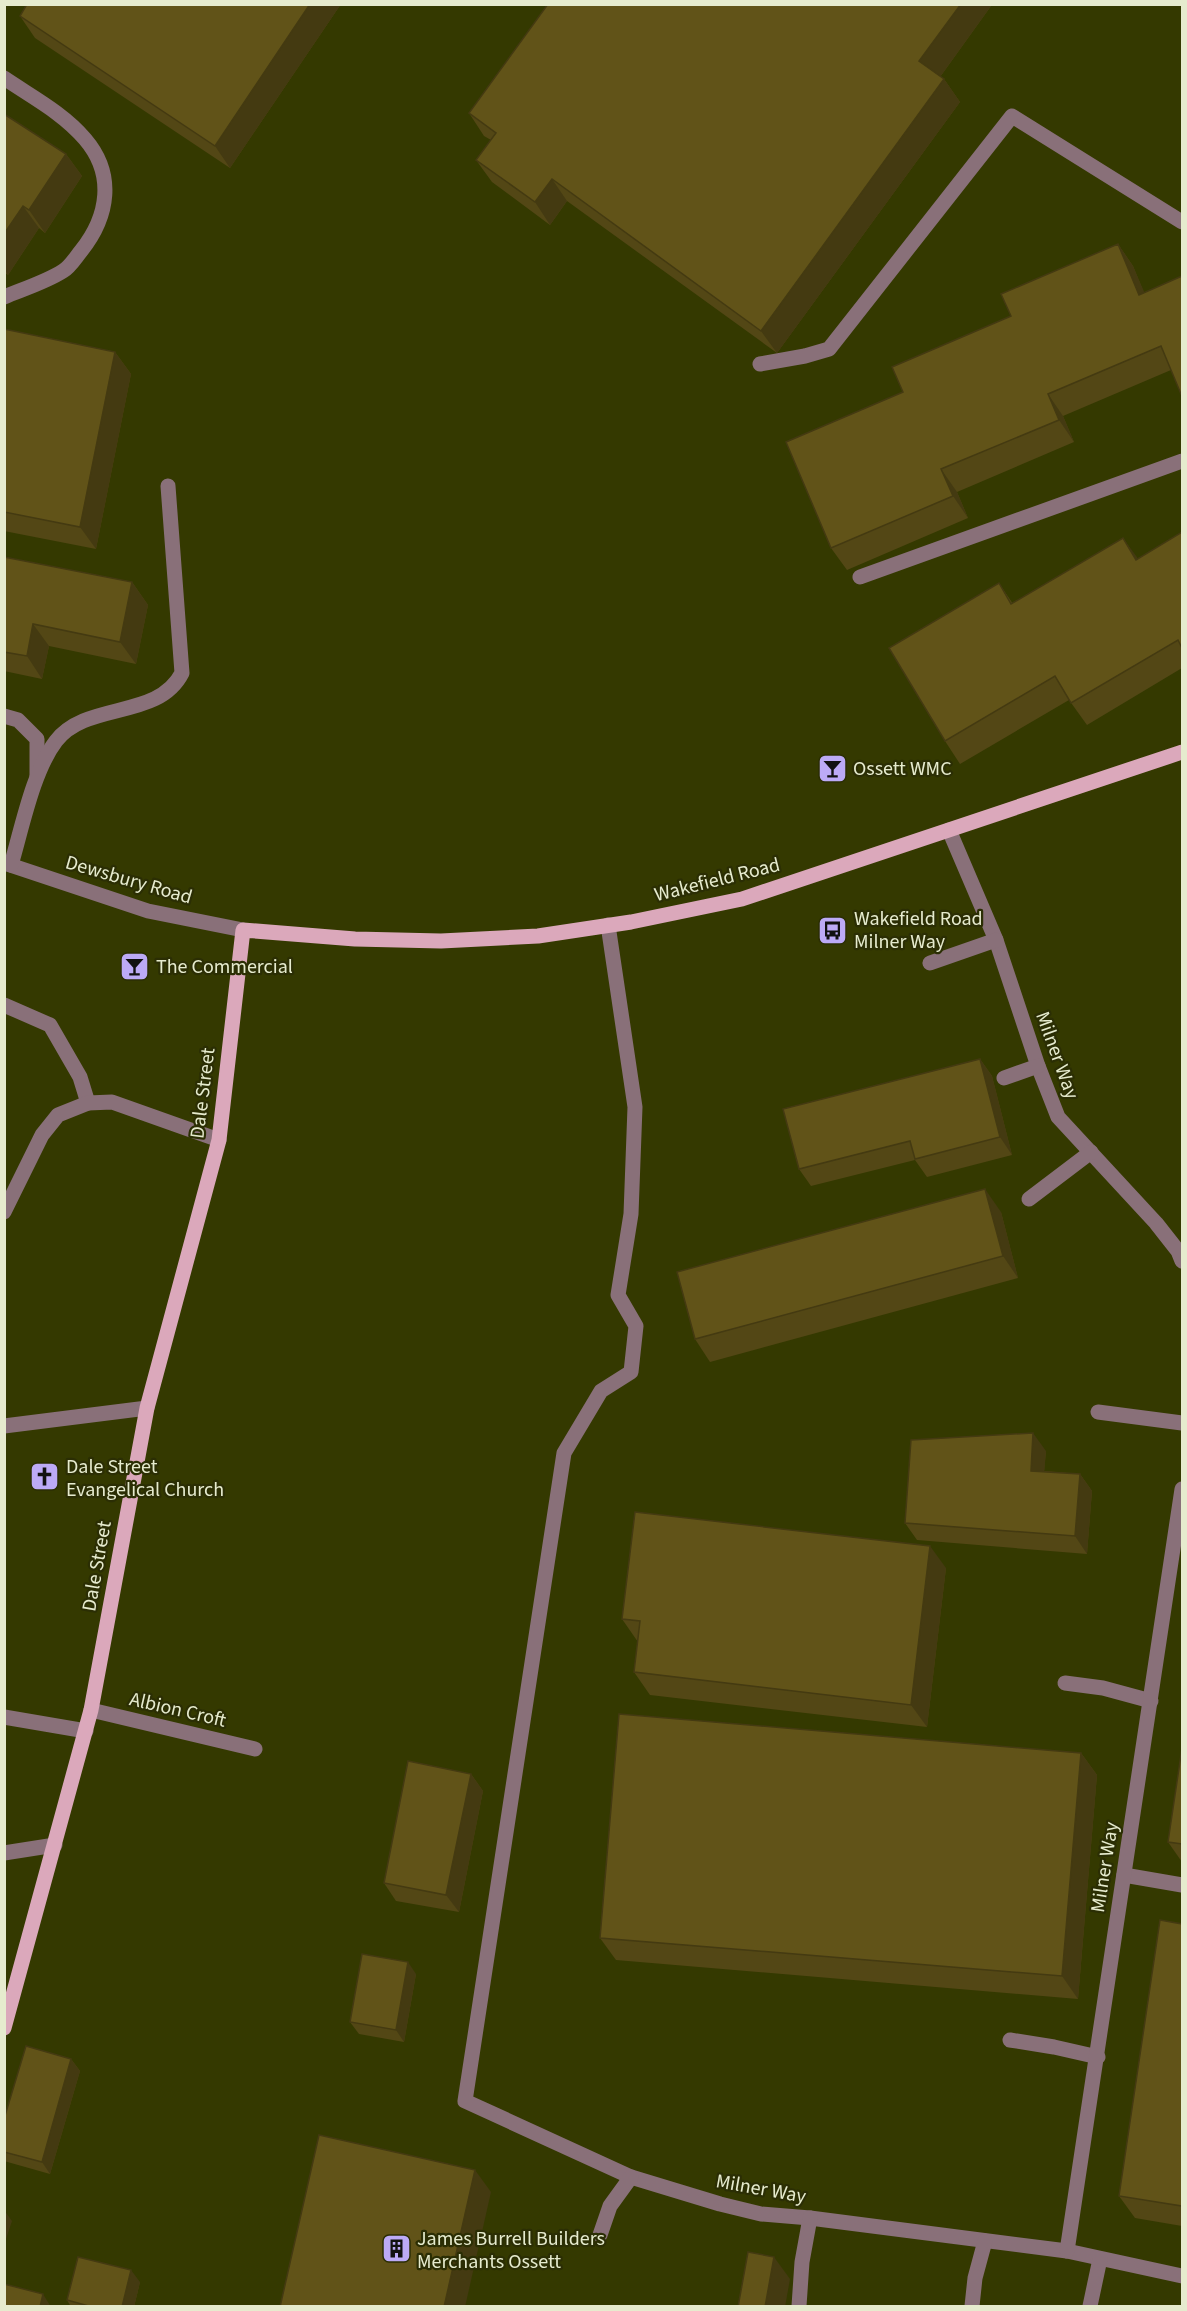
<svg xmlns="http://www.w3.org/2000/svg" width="1187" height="2311" font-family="'Source Sans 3',sans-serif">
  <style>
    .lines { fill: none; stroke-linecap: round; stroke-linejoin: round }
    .minor { stroke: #897079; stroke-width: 15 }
    .major { stroke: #dba8bb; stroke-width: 15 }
    .wall { fill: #534715 }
    .shaded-wall { fill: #443a11 }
    .building { fill: #615318; stroke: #443a11; stroke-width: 1.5 }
    .labels { text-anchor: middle; stroke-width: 4.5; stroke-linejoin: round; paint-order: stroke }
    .poi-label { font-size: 20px; fill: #e6ebce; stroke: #2b2e04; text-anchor: start }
    .street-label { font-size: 20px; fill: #e6ebce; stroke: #2b2e04 }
  </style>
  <rect width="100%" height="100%" fill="#343900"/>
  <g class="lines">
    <g class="minor">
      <path d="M4,78C32,97 63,113 85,139C115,174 109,216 81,251C76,257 70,267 63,271C46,282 23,289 4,297"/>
      <path d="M760,364L805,356L829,349L1012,116L1182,222"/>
      <path d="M860,577L1182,461"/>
      <path d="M4,716L18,720L37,739V776"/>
      <path d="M949,830L996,940L1038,1066L1058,1117L1156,1223L1178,1251L1182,1261"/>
      <path d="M4,863L148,911L243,930"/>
      <path d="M11,865C22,828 33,771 56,741C87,701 158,720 182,673L168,486"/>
      <path d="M608,925L635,1107L631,1214L618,1295L636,1326L631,1372L601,1391L564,1453L465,2101L631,2177L720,2204L761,2214L810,2218L1067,2251L1182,2276"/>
      <path d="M930,963L996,940"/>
      <path d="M4,1005L50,1025L80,1077L88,1103"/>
      <path d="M1004,1078L1038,1066"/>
      <path d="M1029,1199L1091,1152"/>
      <path d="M4,1212L42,1135L58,1115L88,1103L112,1102L219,1140"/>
      <path d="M1098,1412L1182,1423"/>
      <path d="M4,1426L147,1408"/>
      <path d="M1065,1683L1103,1688L1151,1701"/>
      <path d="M91,1710L255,1749"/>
      <path d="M4,1717L86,1731"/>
      <path d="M4,1853L55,1845"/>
      <path d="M1124,1875L1182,1885"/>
      <path d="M1010,2040L1054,2047L1098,2057"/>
      <path d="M600,2235L610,2206L631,2177"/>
      <path d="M1067,2251L1182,1489"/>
      <path d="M799,2306L802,2262L810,2218"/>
      <path d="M972,2306L975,2278L985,2241"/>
      <path d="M1090,2306L1100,2259"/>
    </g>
    <path class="major" d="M4,2028L91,1710L147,1408L219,1140L243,930L355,939L441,941L538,936L631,922L742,899L1182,752"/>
  </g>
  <g class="wall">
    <path d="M341,4L230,168L35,38L20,16Z"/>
    <path d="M991,6L940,77L944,79L960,102L777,353L567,201L550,225L492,182L476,160L491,140L484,136L469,113Z"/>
    <path d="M4,114L66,154L82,176L45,233L39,228L8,275L4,272Z"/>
    <path d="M1118,244L1133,266L1144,293L1182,276V396L1171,370L1063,416L1074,442L957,492L968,518L847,570L831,548L903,392L1011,316Z"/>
    <path d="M4,329L115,352L131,374L96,549L4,531Z"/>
    <path d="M1182,532V668L1087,725L1069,700L960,764L945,741L999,583L1013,604L1138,559Z"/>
    <path d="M4,557L132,582L148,605L136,664L49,646L42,679L4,671Z"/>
    <path d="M980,1059L992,1076L1012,1155L927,1177L915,1160L811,1186L799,1169Z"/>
    <path d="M1001,1212L1018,1278L710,1362L695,1339Z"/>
    <path d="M1046,1451L1044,1471L1080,1474L1092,1491L1087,1554L917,1540L905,1523Z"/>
    <path d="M946,1568L927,1727L650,1695L634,1672L638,1642L622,1619Z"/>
    <path d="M1182,1748V1862L1168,1842Z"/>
    <path d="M1081,1753L1097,1775L1078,1999L616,1960L600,1938Z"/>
    <path d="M471,1774L483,1791L459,1912L396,1901L384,1883Z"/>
    <path d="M1182,1924V2226L1135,2218L1119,2196Z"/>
    <path d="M416,1974L404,2042L359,2034L350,2022Z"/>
    <path d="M71,2059L80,2071L50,2174L4,2161V2119Z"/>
    <path d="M140,2282L134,2307H71L67,2300Z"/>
  </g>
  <g class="shaded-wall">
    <path d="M310,4H341L230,168L215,146Z"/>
    <path d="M961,4H990L991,6L935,84L919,61Z"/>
    <path d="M944,79L960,102L777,353L761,331Z"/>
    <path d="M66,154L82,176L45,233L29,210Z"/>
    <path d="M552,179L567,201L550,225L535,202Z"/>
    <path d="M23,206L39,228L8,275L4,269V234Z"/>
    <path d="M1118,244L1133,266L1155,317L1139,295Z"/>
    <path d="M115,352L131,374L96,549L80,527Z"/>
    <path d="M1048,394L1063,416L1074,442L1059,420Z"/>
    <path d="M941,469L957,492L968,518L953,496Z"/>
    <path d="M1123,538L1139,560H1136Z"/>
    <path d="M132,582L148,605L136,664L120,642Z"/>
    <path d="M33,624L49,646L42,679L27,656Z"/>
    <path d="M980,1059L992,1076L1012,1155L1000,1137Z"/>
    <path d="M985,1189L1001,1212L1018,1278L1003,1256Z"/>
    <path d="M1033,1433L1046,1451L1043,1488L1031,1471Z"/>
    <path d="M1080,1474L1092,1491L1087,1554L1075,1536Z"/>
    <path d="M930,1546L946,1568L927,1727L911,1705Z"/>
    <path d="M1081,1753L1097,1775L1078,1999L1062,1976Z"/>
    <path d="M471,1774L483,1791L459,1912L446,1895Z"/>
    <path d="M408,1962L416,1974L404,2042L396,2030Z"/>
    <path d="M71,2059L80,2071L50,2174L42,2162Z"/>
    <path d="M475,2170L491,2192L465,2307H444Z"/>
    <path d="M4,2210L12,2221L4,2245Z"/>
    <path d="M774,2257L790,2279L785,2307H765Z"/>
    <path d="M131,2270L140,2282L134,2307H122Z"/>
    <path d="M43,2294L51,2307H40Z"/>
  </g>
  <g class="building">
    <path d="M27,4H310L215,146L20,16Z"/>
    <path d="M548,4H961L919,61L944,79L761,331L552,179L535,202L476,160L496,133L469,113Z"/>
    <path d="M4,114L66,154L29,210L23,206L4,234Z"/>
    <path d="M1118,244L1139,295L1182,276V393L1181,394L1161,346L1048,394L1059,420L941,469L953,496L831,548L786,442L903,392L892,367L1011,316L1001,294Z"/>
    <path d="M4,329L115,352L80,527L4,512Z"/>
    <path d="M1182,532V648L1178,640L1071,703L1055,676L945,741L889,648L999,583L1011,604L1123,538L1136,560Z"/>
    <path d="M4,557L132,582L120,642L33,624L27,656L4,652Z"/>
    <path d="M980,1059L1000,1137L915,1159L910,1141L799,1169L783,1109Z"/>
    <path d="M985,1189L1003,1256L695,1339L677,1272Z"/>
    <path d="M1033,1433L1031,1471L1080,1474L1075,1536L905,1523L911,1440Z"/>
    <path d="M635,1512L930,1546L911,1705L634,1672L640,1621L622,1619Z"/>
    <path d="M619,1714L1081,1753L1062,1976L600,1938Z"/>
    <path d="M1182,1748V1844L1168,1842Z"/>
    <path d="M408,1761L471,1774L446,1895L384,1883Z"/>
    <path d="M1160,1920L1182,1924V2206L1119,2196Z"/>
    <path d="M362,1954L408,1962L396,2030L350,2022Z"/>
    <path d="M26,2046L71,2059L42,2162L4,2152V2119Z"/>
    <path d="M319,2135L475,2170L444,2307H280Z"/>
    <path d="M748,2252L774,2257L765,2307H738Z"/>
    <path d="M78,2257L131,2270L122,2307H92L67,2300Z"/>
    <path d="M4,2284L43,2294L40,2307H4Z"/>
  </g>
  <defs>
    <symbol id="bar-square" viewBox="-11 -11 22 22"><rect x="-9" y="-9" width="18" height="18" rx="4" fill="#bcaaf6" stroke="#2b2e04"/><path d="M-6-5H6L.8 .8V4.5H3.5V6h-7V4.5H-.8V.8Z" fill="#111"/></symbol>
    <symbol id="bus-square" viewBox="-11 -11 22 22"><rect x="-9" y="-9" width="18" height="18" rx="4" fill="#bcaaf6" stroke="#2b2e04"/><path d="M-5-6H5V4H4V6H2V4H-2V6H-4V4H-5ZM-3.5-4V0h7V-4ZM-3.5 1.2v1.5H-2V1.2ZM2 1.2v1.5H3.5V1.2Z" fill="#111"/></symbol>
    <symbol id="church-square" viewBox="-11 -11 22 22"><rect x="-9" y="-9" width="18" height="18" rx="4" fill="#bcaaf6" stroke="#2b2e04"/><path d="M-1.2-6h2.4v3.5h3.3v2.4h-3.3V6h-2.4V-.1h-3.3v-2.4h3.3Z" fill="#111"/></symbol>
    <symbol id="building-square" viewBox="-11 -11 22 22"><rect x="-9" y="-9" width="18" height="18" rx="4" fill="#bcaaf6" stroke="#2b2e04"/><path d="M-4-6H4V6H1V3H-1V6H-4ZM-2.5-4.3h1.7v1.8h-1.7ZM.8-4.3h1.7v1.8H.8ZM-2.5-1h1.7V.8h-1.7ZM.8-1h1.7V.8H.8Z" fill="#111"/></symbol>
  </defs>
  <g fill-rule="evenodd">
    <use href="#bar-square" x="816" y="752" width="33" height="33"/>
    <use href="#bus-square" x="816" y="914" width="33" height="33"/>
    <use href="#bar-square" x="118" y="950" width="33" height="33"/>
    <use href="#church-square" x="28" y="1460" width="33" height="33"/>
    <use href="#building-square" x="380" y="2232" width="33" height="33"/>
  </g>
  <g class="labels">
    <g class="poi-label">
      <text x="853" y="775">Ossett WMC</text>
      <text x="854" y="925">Wakefield Road<tspan x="854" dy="23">Milner Way</tspan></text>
      <text x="156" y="973">The Commercial</text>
      <text x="66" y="1473">Dale Street<tspan x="66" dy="23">Evangelical Church</tspan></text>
      <text x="417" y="2245">James Burrell Builders<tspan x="417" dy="23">Merchants Ossett</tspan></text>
    </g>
    <g class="street-label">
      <text transform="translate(129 879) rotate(16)" y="7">Dewsbury Road</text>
      <text transform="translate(717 879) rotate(-14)" y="7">Wakefield Road</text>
      <text transform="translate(1058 1055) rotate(70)" y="7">Milner Way</text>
      <text transform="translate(202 1093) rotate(-83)" y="7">Dale Street</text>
      <text transform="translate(96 1566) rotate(-80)" y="7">Dale Street</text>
      <text transform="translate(178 1709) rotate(13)" y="7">Albion Croft</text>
      <text transform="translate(1104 1867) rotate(-81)" y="7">Milner Way</text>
      <text transform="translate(761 2188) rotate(10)" y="7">Milner Way</text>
    </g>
  </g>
  <rect width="1187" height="2311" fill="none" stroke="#e6ebce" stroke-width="12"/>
</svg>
